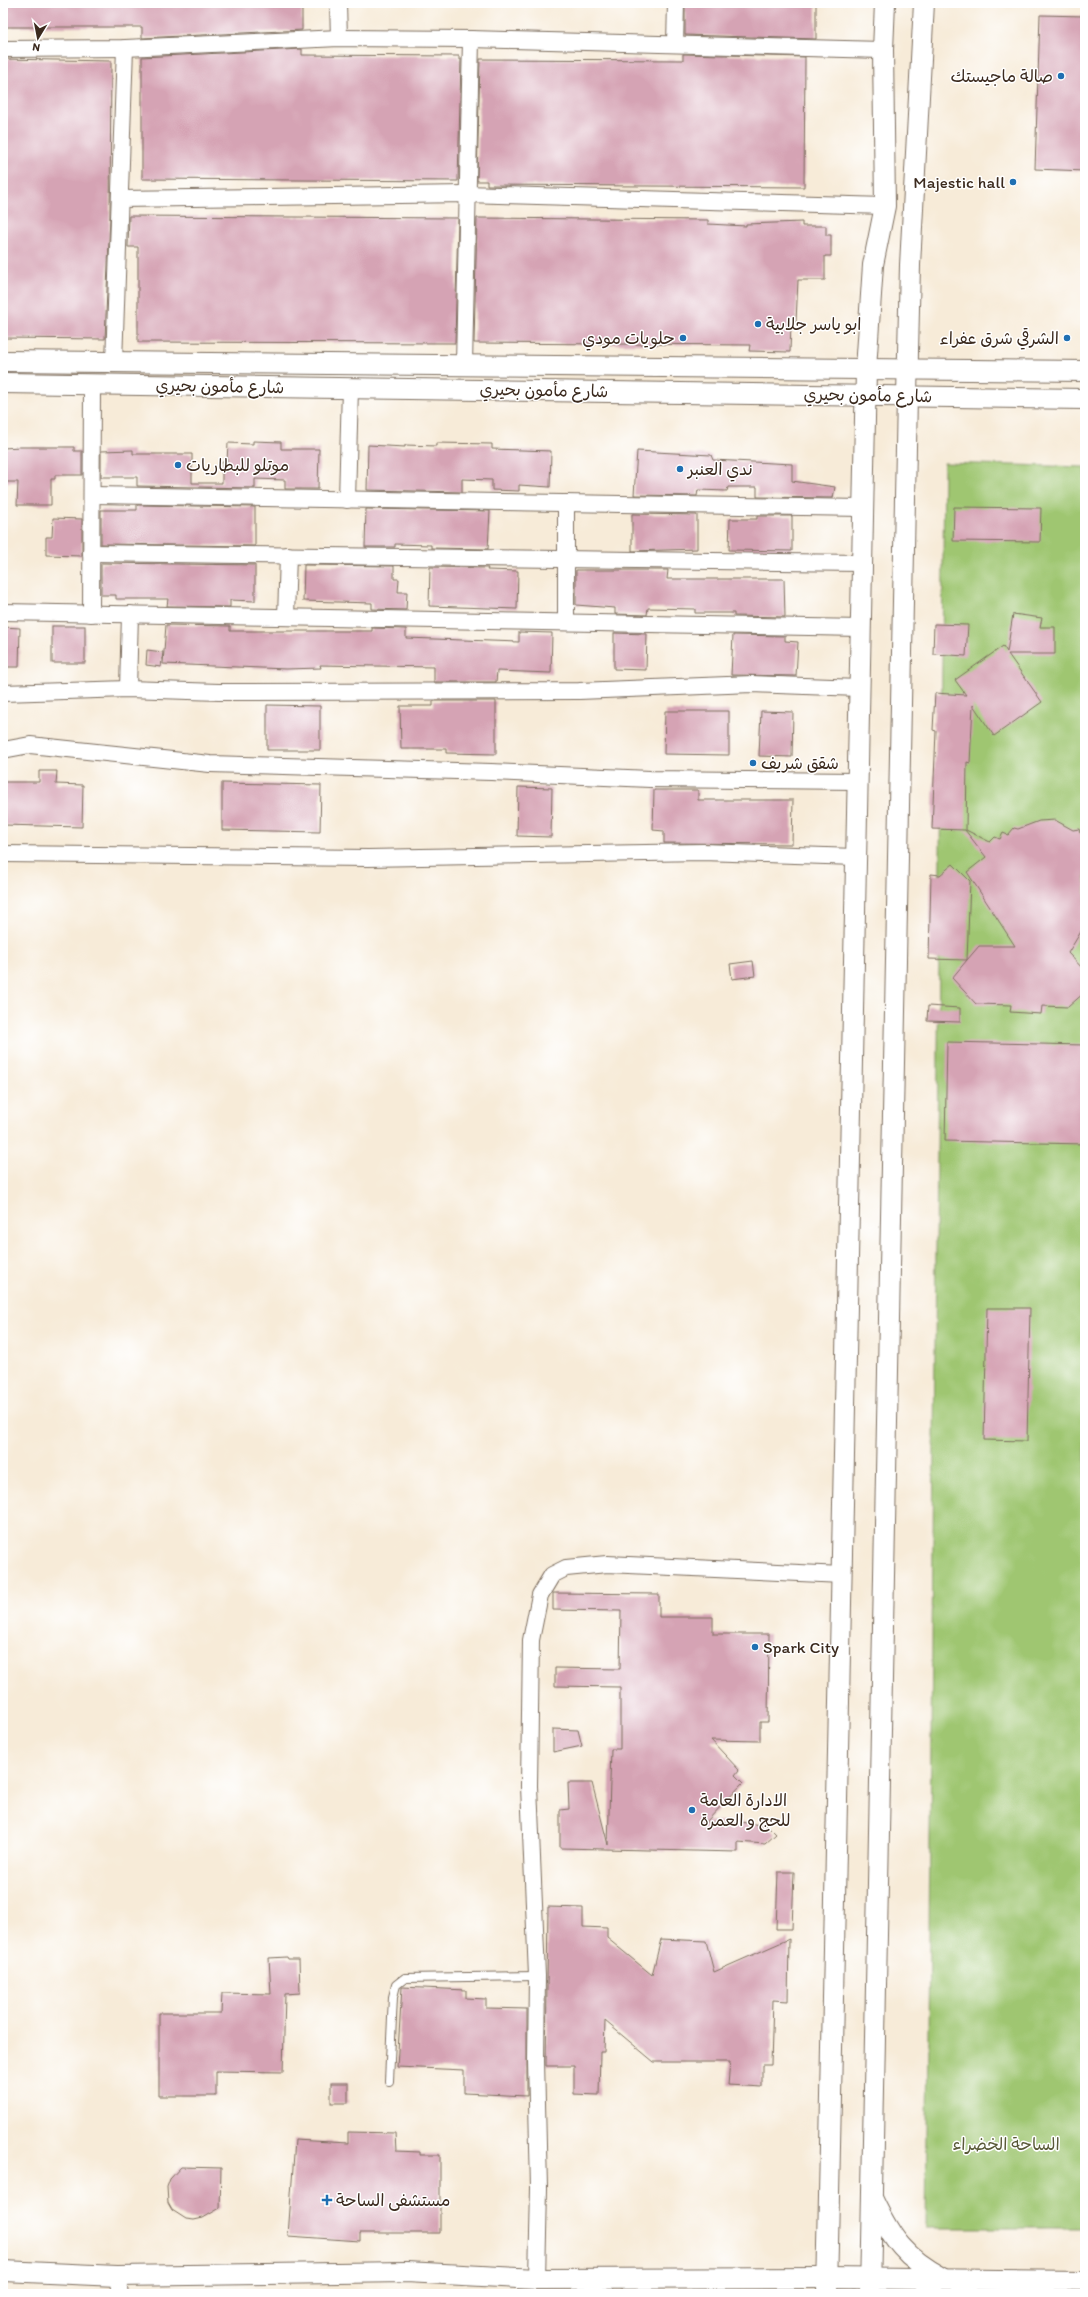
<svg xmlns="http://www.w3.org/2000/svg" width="1088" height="2297" font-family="Itim,'Playpen Sans Arabic',sans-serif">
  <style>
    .green { fill: #9fc671; stroke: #6d7848 }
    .building { fill: #d5a3b4 }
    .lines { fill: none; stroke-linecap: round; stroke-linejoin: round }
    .service-casing { stroke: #7d6e5f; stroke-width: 10 }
    .minor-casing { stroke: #7d6e5f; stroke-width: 18 }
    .tertiary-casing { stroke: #7d6e5f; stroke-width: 22 }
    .service { stroke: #fff; stroke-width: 8 }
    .minor { stroke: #fff; stroke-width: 16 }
    .tertiary { stroke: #fff; stroke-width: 20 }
    .poi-dot { fill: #1f6fb2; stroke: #fff; stroke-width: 1.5 }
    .labels { text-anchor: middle; stroke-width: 3; stroke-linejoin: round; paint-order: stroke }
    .poi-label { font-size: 17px; fill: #3b2a1e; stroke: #fff; text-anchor: start }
    .street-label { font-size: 17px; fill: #3b2a1e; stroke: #fff }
    .park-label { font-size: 17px; fill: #595937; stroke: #fff }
  </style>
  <rect width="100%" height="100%" fill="#fff"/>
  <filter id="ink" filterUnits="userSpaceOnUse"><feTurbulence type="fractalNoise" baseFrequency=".025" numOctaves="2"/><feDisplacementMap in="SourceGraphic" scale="8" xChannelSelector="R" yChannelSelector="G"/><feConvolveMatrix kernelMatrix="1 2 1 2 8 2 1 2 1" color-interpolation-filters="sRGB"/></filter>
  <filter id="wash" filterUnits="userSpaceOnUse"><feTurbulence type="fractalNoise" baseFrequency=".012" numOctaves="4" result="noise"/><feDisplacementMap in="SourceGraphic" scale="16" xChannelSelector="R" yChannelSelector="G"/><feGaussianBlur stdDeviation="0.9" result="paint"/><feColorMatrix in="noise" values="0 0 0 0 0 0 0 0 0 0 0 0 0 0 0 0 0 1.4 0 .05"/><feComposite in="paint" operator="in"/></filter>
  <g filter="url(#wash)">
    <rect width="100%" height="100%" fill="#f7ebd8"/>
    <path class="green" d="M944,463L1085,467V2228H926Z"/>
    <g id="blocks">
      <g class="building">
        <path d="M3,3H302V30L142,38V27H3Z"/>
        <path d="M685,3H816V39L685,35Z"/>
        <path d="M1040,15L1085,16V171L1035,169Z"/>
        <path d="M302,49V55L459,56V59H461L458,181L142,179V57Z"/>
        <path d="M683,54L805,57L804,187L487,185V181H477L480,59L683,60Z"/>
        <path d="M3,59L111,61L110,216L105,339L3,338Z"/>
        <path d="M129,216L458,218L455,343L138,342V247H128Z"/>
        <path d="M477,218L708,220V224L746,226V224L802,222V226H826V235H831V256H825V280H798L796,322H791L790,352L749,351L750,345L474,343Z"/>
        <path d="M253,441L281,442V449H319L318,489H285V480L255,479V488L137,486V477H101V451L133,450V454H192V483H222V462H227L228,443L253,444Z"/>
        <path d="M436,443L492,444V449L551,451L550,487L519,485V491L492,490V480L462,479V492L367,490L368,445L405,447V445L436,446Z"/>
        <path d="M21,447H74V451H82V475H55V479H51V505H17L18,482H3V448Z"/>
        <path d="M637,451L711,455L713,460L792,464V481L835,487L833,498L757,497V487H728L727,491L698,490L697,496L634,495Z"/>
        <path d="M137,505L255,507V546L101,544V510H137Z"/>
        <path d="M954,507L1041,508L1040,542L953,541Z"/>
        <path d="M366,509L490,511L488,549L431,548V545L395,544V547H365Z"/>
        <path d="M632,514L697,515V549L632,551Z"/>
        <path d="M757,516H792V551L729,550L730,519H757Z"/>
        <path d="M53,518L82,519V556L46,555V537H52Z"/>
        <path d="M101,563L255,565V601L230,600V607L167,606L168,599H116V595H101Z"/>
        <path d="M304,565L394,566V579H399L398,592H407L406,610L372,609V603L303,601Z"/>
        <path d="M430,567L488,568L487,570L518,571L517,609L429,606Z"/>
        <path d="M576,570H668L667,579H784L785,617L734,616V613H695V609L648,608L647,615L615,614V608L576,605Z"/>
        <path d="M1013,614L1042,618L1040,627H1055V654H1008L1042,702L994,736L973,705L970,763L967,762L966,830L990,842L995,837L1000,839L1003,833L1008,835L1014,828L1018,829L1039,821L1055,820L1073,830L1079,829L1080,833H1085V925L1068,953L1085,971V992L1068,1007L1042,1006L1041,1014L1010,1012L1011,1005L976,1004L952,978L967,960L929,959L931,874L940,875L953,864L970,881L967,960L979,946H1015L967,872L986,857L965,830L932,829L936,731L933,730L935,693L966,695L955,680L1003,646L1007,652Z"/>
        <path d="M934,624L968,625L966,656L933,654Z"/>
        <path d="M166,625L230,626V631H372V628L406,629V638L519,642V632L552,633L551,673L497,671L496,682H434V667L320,665L321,668L286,669L163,664Z"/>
        <rect x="52" y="626" width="33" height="37"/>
        <path d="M3,627L20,628L19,667H3Z"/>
        <path d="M614,633L647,634L646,670L614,669Z"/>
        <path d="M733,635L785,636V641L798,642L796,676L731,675Z"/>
        <path d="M147,650L163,652L161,667L146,665Z"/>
        <path d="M433,701H496V754L446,753V749H401L400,706H433Z"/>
        <path d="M267,705L320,706V750H267Z"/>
        <path d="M665,711H729V755L664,754Z"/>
        <path d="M761,711L793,712L792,757L759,756Z"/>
        <path d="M39,771H57L56,784L83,785L82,827L3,825V782H39Z"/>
        <path d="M222,783L321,785L320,832L222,830Z"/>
        <path d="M518,787L552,788L551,837L517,836Z"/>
        <path d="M654,790H698V800H793L792,844L664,843V831L653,830Z"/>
        <path d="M753,961L755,976L732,979L730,964Z"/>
        <path d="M928,1006L960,1008V1022L927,1021Z"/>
        <path d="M947,1042L1085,1045V1144L945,1141Z"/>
        <path d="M987,1308H1030L1027,1441L984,1440Z"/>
        <path d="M553,1593L659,1594V1617H713V1634H769L768,1722H760V1741L711,1740L739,1770L735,1775L743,1783L706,1822H740L768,1826L776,1834L765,1844L738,1842V1852L560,1848V1810L569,1809L568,1783H592L608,1845L611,1749H620V1687L555,1686V1668L620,1669L621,1611L553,1610Z"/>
        <path d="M553,1729L578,1730L582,1746L553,1752Z"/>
        <path d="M778,1872H794L792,1929H776Z"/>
        <path d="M548,1907L583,1908V1927L607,1928V1938L652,1975L661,1939L706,1941L714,1972L789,1939L788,2001L773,2000L771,2065H762V2087L728,2085L730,2062H654L605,2021L604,2052H600L599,2095L574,2094V2066H546Z"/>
        <path d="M287,1957L288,1959H299L300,1993L285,1994L283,2072L216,2071V2096H159V2013H221L222,1993L271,1994L269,1958Z"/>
        <path d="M402,1987L466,1990V1998L486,1999V2008L527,2009V2096L464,2093V2070L397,2067Z"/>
        <rect x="331" y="2083" width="17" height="20"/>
        <path d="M348,2132L395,2133L396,2151L420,2152V2155H440V2233H360V2241L288,2236L295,2140L348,2143Z"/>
        <path d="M181,2167L221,2168L220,2208L203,2218L194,2220L186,2219L172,2210L168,2203L167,2187L170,2179Z"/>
      </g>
    </g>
  </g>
  <g filter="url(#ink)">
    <use href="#blocks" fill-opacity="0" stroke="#7d6e5f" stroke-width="1"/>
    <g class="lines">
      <defs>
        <path id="service" d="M389,2081L393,1997L396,1985L405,1978L537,1976"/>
        <g id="minor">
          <path d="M338,3L339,38"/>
          <path d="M675,44L676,3"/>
          <path d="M3,49L125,48L339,38L471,39L883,50"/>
          <path d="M120,199L466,194L885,206"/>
          <path d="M114,362L125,48"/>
          <path d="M464,365L471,39"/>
          <path d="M92,495L863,508"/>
          <path d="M347,500L350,388"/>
          <path d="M566,503V622"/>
          <path d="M91,553L862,563"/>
          <path d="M3,612L861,628"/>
          <path d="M91,614L92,385"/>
          <path d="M286,617L288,555"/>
          <path d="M128,689L130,614"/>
          <path d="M3,693L128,689L219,692L579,691L752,684L859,688"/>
          <path d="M3,750L30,745L210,764L491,772L650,779L858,781"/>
          <path d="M3,854L368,858L703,852L856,857"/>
          <path d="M117,2276L120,2294"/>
          <path d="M537,2279L539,2188L536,2061L537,1976L529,1786L531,1640L540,1595L552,1575L566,1568L607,1564L842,1575"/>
        </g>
        <g id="tertiary">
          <path d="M3,361L1085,371"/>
          <path d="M3,383L1085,399"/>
          <path d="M873,2200C891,2238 905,2258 943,2278"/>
          <path d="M3,2271L117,2276L406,2272L537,2279L827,2278L1085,2281"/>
          <path d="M827,2294L866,369L873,265L885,206L883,50L885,3"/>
          <path d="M870,2294L907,396L910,265L924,3"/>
        </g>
      </defs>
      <use href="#service" class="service-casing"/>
      <use href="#minor" class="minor-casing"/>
      <use href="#tertiary" class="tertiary-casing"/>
      <use href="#service" class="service"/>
      <use href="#minor" class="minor"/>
      <use href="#tertiary" class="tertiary"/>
    </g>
  </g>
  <g class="poi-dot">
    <circle cx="1061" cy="76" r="4"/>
    <circle cx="1013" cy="182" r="4"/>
    <circle cx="758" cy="324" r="4"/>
    <circle cx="683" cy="338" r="4"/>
    <circle cx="1067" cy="338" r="4"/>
    <circle cx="178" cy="465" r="4"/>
    <circle cx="680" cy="469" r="4"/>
    <circle cx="753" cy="763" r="4"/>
    <circle cx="755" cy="1647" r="4"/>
    <circle cx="692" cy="1810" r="4"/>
    <path d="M325 2194h4v4h4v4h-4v4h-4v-4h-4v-4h4z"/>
  </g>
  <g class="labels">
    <g class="poi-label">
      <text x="1053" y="82" text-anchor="end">صالة ماجيستك</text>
      <text x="1005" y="188" text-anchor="end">Majestic hall</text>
      <text x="766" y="330">ابو ياسر جلابية</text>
      <text x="675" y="344" text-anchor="end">حلويات مودي</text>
      <text x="1059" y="344" text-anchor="end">الشرقي شرق عفراء</text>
      <text x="186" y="471">موتلو للبطاريات</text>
      <text x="688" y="475">ندي العنبر</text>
      <text x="761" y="769">شقق شريف</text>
      <text x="763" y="1653">Spark City</text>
      <text x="700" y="1806">الادارة العامة<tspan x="700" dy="20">للحج و العمرة</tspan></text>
      <text x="336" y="2206">مستشفى الساحة</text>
    </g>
    <g class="street-label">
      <text transform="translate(220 386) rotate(1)" y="6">شارع مأمون بحيري</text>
      <text transform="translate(544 390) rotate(1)" y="6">شارع مأمون بحيري</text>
      <text transform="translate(868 395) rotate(1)" y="6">شارع مأمون بحيري</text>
    </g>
    <g class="park-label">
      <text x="1006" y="2150">الساحة الخضراء</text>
    </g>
  </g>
  <rect width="1088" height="2297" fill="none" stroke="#fff" stroke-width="16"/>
  <g transform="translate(38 38) rotate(190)" stroke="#ffffff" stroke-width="3" paint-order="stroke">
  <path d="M0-3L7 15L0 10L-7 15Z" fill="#3b2a1e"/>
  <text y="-6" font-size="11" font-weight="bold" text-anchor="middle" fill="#3b2a1e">N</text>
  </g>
</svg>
